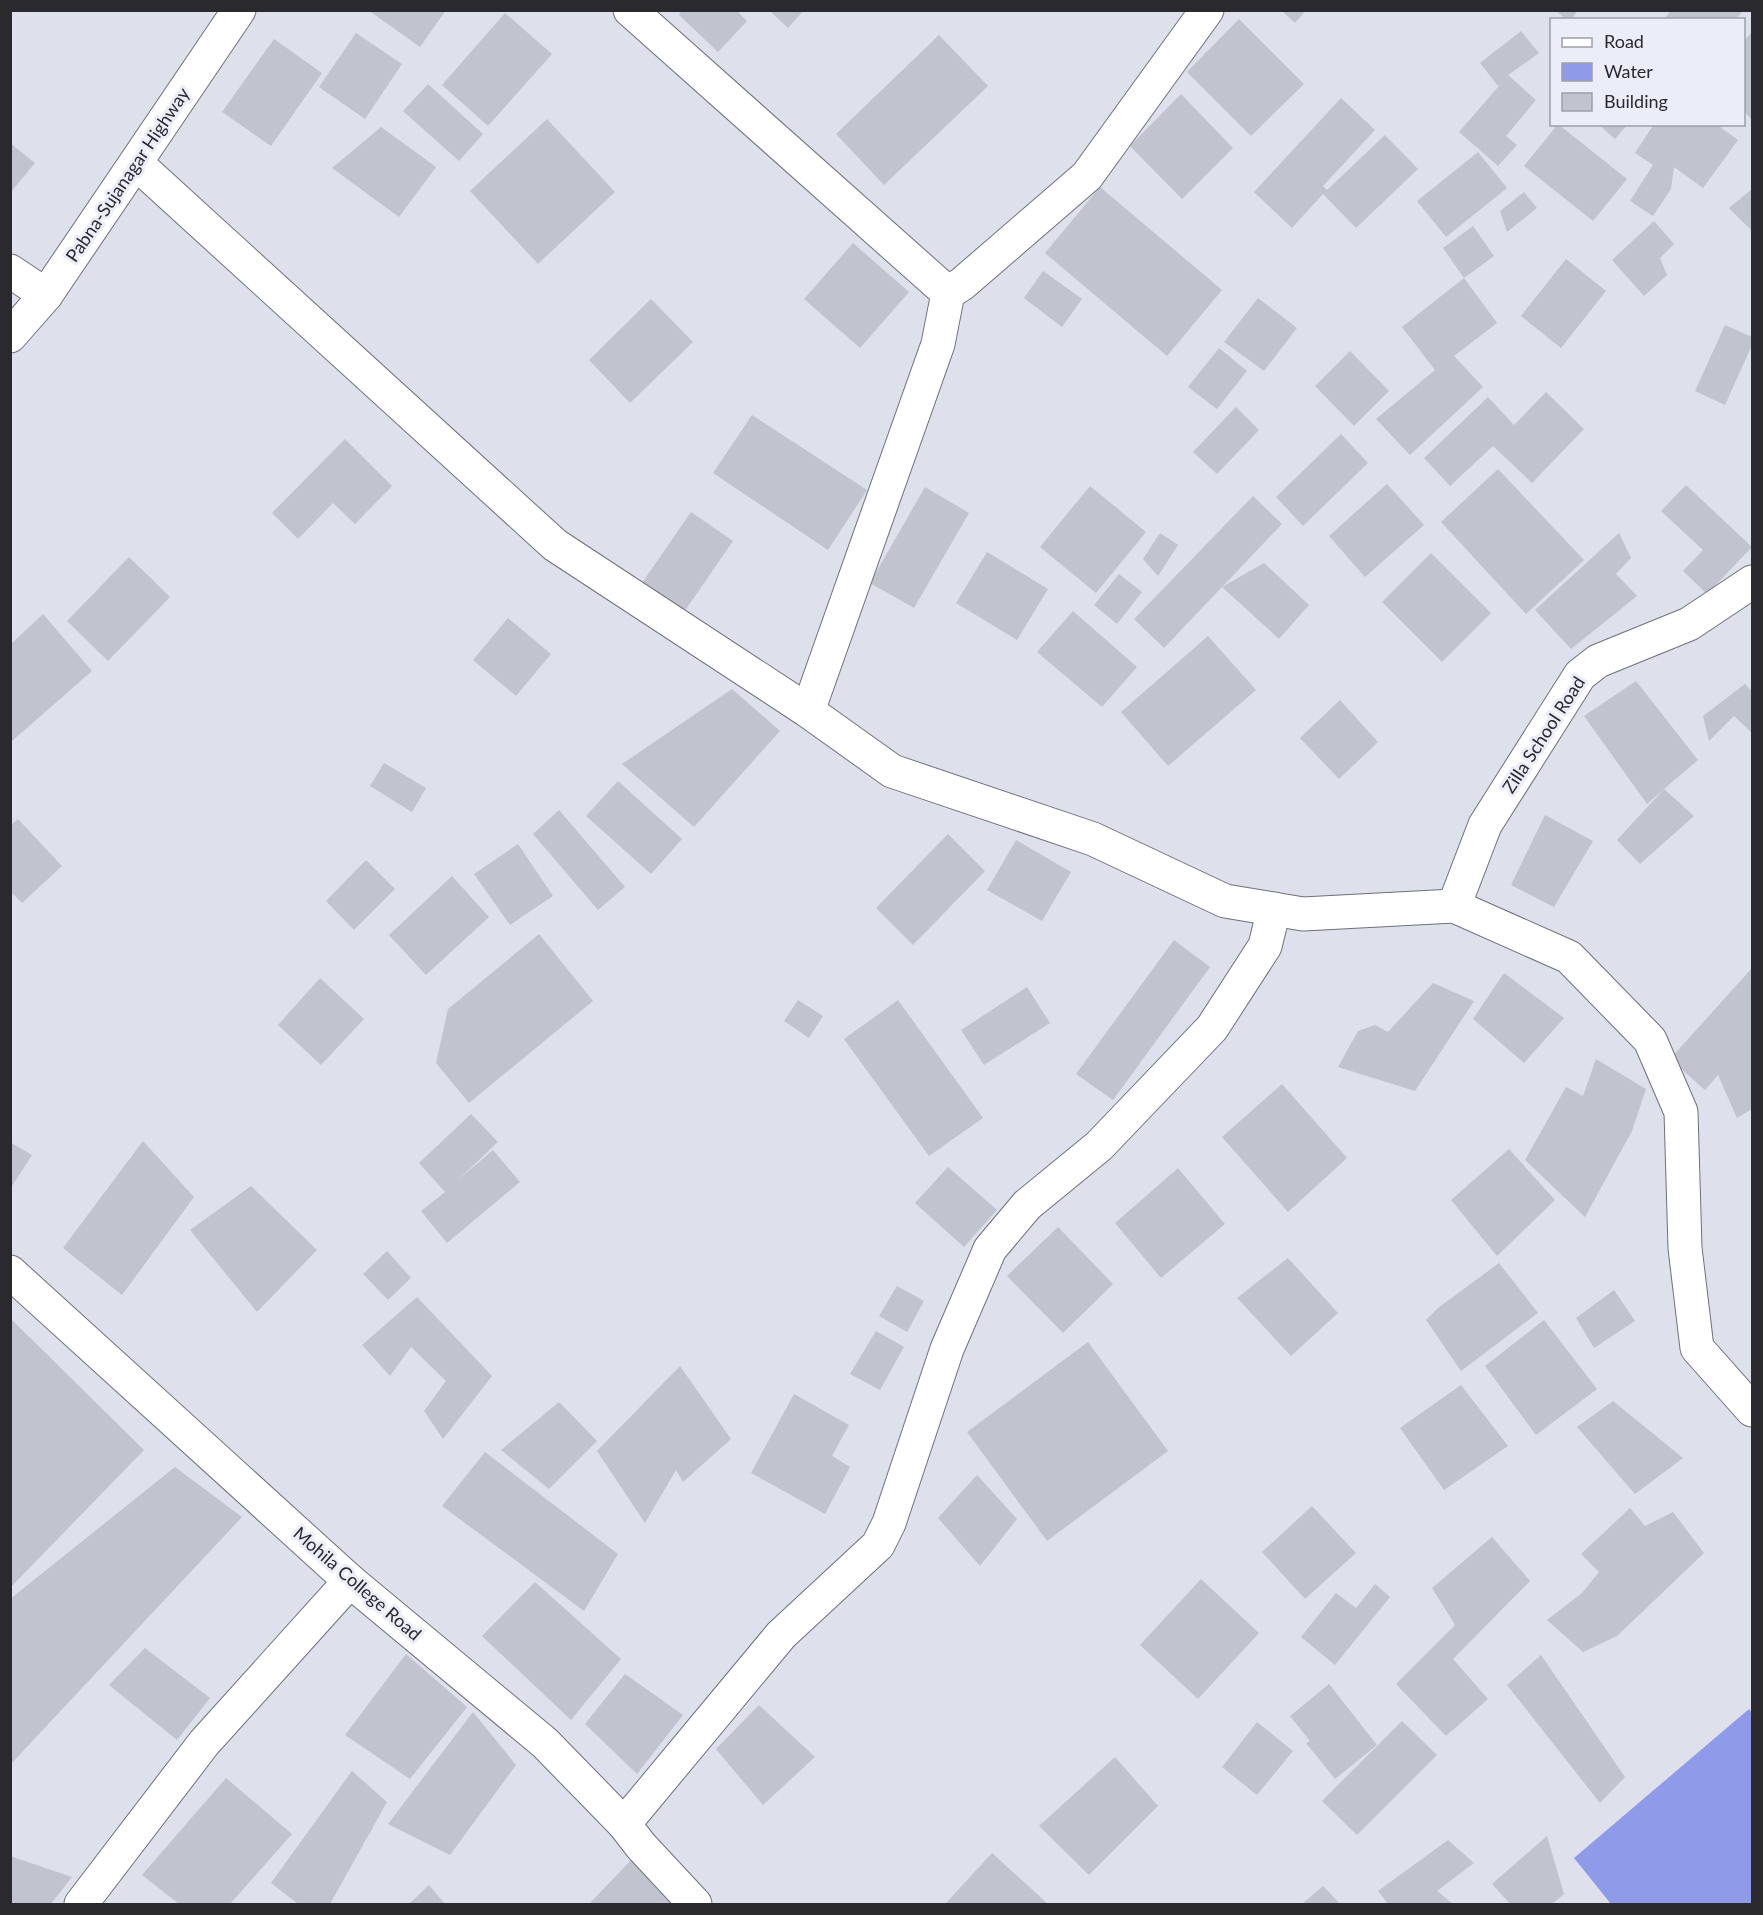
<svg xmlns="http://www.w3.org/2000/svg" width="1763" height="1915" font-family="Lato,sans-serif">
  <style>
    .water { fill: #8f9ae8 }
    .building { fill: #c1c3ce }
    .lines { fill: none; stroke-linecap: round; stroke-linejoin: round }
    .minor-casing { stroke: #6e707a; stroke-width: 35 }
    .trunk-casing { stroke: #6e707a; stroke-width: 35 }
    .minor { stroke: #fff; stroke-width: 33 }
    .trunk { stroke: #fff; stroke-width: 33 }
    .labels { text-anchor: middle; stroke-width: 6; stroke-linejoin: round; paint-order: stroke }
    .street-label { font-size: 18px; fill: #29292e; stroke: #ebedf9 }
  </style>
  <rect width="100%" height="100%" fill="#dee0eb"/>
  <path class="water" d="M1749,1709L1752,1713V1904H1611L1574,1858Z"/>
  <g class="building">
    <path d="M368,10H446L420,47Z"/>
    <path d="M682,10H736L747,21L718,52L679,15Z"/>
    <path d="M769,10H804L788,28Z"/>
    <path d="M1281,10H1306L1295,23Z"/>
    <path d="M1555,10H1578L1571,20H1567Z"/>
    <path d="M1672,10H1744L1735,20H1663Z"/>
    <path d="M505,13L552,54L488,126L442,85Z"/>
    <path d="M1239,19L1304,84L1251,136L1187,72Z"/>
    <path d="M1521,31L1539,53L1508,75L1536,100L1506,136L1517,145L1498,166L1459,132L1505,79L1498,86L1480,63Z"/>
    <path d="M1752,32V120L1744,111V41Z"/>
    <path d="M356,33L402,64L365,119L319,87Z"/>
    <path d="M939,35L988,86L884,185L836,134Z"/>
    <path d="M274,39L322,73L271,146L222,112Z"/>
    <path d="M428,84L483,134L459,161L403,111Z"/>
    <path d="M1181,94L1233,148L1182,199L1130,146Z"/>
    <path d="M1341,98L1375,130L1323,186L1327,190L1385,135L1418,169L1356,228L1323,194L1292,228L1254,192Z"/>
    <path d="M547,119L615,192L538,264L470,191Z"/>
    <path d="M1558,124L1627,179L1593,221L1524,166Z"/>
    <path d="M1598,124H1628L1615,139Z"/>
    <path d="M1654,124H1716L1738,140L1703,188L1674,167L1671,189L1653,216L1630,201L1653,165L1635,153Z"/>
    <path d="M381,127L436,167L399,217L332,168Z"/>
    <path d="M10,143L35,163L10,193Z"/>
    <path d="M1478,152L1507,188L1446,237L1417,201Z"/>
    <path d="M1100,187L1222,290L1167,356L1045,253Z"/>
    <path d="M1752,189V231L1729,208Z"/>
    <path d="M1524,192L1537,208L1507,232L1500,211Z"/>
    <path d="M1654,221L1674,244L1660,258L1667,275L1644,296L1612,260Z"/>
    <path d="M1473,226L1494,256L1464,278L1443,248Z"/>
    <path d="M853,243L909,292L860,348L804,299Z"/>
    <path d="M1566,259L1606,291L1561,348L1521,316Z"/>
    <path d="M1043,271L1082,299L1062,327L1024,298Z"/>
    <path d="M1464,278L1497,323L1454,356L1483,387L1410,455L1376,419L1435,370L1402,327Z"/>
    <path d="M1258,298L1297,328L1264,371L1224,342Z"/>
    <path d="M651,299L693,342L630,403L589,360Z"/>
    <path d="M1725,325L1752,337V345L1725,405L1695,391Z"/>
    <path d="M1219,348L1247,371L1217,409L1188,387Z"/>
    <path d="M1350,351L1389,391L1354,426L1315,386Z"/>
    <path d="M1546,392L1584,429L1532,483L1493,446L1450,486L1424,458L1488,397L1514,425Z"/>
    <path d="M1236,407L1259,430L1217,474L1193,452Z"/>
    <path d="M752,415L867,490L828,550L713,473Z"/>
    <path d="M1341,434L1368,463L1303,526L1276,497Z"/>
    <path d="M345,439L392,486L355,524L333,503L298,539L272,513Z"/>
    <path d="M1498,469L1584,560L1526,614L1441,522Z"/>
    <path d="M1387,484L1424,525L1365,577L1329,536Z"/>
    <path d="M1686,485L1752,547L1707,594L1683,571L1703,550L1661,511Z"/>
    <path d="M1090,486L1146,532L1096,593L1040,547Z"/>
    <path d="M925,487L969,513L914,608L870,583Z"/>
    <path d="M1253,496L1282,524L1164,648L1134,619Z"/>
    <path d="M691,512L733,541L684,612L642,583Z"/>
    <path d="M1160,533L1178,545L1158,576L1143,559Z"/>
    <path d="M1619,533L1631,558L1616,574L1637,596L1571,649L1535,610Z"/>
    <path d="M987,552L1048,589L1017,640L956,603Z"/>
    <path d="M1431,553L1491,613L1442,662L1382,602Z"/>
    <path d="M129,557L170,597L108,661L67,621Z"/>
    <path d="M1264,563L1309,605L1279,639L1222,587Z"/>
    <path d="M1119,574L1142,592L1117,624L1094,605Z"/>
    <path d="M1073,611L1137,667L1102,707L1037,652Z"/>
    <path d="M43,614L92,671L12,741L10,645Z"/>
    <path d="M508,618L551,654L516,696L473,660Z"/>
    <path d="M1208,636L1256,690L1168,766L1121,712Z"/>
    <path d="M1636,681L1698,760L1664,789L1694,816L1640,864L1617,840L1664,789L1647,804L1584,716Z"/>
    <path d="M1745,684L1752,691V733L1734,716L1709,741L1703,716Z"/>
    <path d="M732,689L780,731L694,827L622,764Z"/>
    <path d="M1340,700L1378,742L1339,779L1300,738Z"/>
    <path d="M384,763L426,788L412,812L370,786Z"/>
    <path d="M618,781L682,839L651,874L586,816Z"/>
    <path d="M559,810L625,887L598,910L533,834Z"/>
    <path d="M1545,815L1593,841L1554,907L1511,885Z"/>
    <path d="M18,819L62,866L22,903L10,891V826Z"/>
    <path d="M948,834L985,871L913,945L876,908Z"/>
    <path d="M1016,840L1071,872L1042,921L987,890Z"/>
    <path d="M518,844L553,896L510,925L474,874Z"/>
    <path d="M366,860L395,889L354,930L326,901Z"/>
    <path d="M452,876L489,917L426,975L389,935Z"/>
    <path d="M539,934L593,1001L469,1103L436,1063L448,1009Z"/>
    <path d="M1174,940L1210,967L1113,1100L1076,1074Z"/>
    <path d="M1752,968V1109L1737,1118L1718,1075L1705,1090L1670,1059Z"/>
    <path d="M1504,973L1564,1018L1524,1063L1473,1019Z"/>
    <path d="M320,978L364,1019L321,1065L278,1025Z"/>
    <path d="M1433,983L1474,1001L1415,1091L1338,1067L1358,1031L1375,1025L1388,1032Z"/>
    <path d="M1027,987L1050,1023L984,1065L961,1030Z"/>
    <path d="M798,1000L823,1016L809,1038L784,1021Z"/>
    <path d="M898,1000L983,1118L929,1156L844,1039Z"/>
    <path d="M1596,1059L1646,1089L1632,1131L1585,1217L1525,1160L1566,1087L1583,1096Z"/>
    <path d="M1282,1084L1347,1158L1288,1212L1222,1137Z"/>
    <path d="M471,1114L498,1142L457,1181L493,1150L520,1182L447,1243L421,1211L445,1192L419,1163Z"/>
    <path d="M143,1141L194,1197L122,1295L63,1248Z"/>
    <path d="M10,1142L32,1155L10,1189Z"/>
    <path d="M1509,1149L1555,1200L1497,1256L1451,1200Z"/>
    <path d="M948,1167L997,1210L964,1247L915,1203Z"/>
    <path d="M1178,1168L1225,1224L1161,1278L1115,1223Z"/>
    <path d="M251,1186L317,1250L257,1312L190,1230Z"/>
    <path d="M1058,1227L1113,1284L1063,1333L1007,1276Z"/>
    <path d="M387,1251L411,1278L388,1300L363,1274Z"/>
    <path d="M1288,1258L1338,1313L1291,1356L1237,1298Z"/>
    <path d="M1499,1263L1538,1313L1461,1371L1426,1320L1438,1308Z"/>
    <path d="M897,1286L924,1301L907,1332L879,1316Z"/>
    <path d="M1614,1290L1635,1321L1594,1348L1576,1318Z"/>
    <path d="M417,1297L492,1376L443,1439L424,1411L446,1381L411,1347L390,1376L362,1345Z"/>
    <path d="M10,1318L144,1450L10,1588Z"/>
    <path d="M1544,1320L1597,1389L1536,1435L1485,1366Z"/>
    <path d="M876,1331L904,1347L880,1390L850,1374Z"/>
    <path d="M1088,1342L1168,1451L1047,1541L967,1432Z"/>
    <path d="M680,1366L731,1439L683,1482L676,1470L645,1523L597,1451Z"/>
    <path d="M1461,1385L1508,1446L1444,1490L1400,1428Z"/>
    <path d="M794,1394L849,1425L832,1456L850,1467L825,1514L751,1473Z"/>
    <path d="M1613,1401L1683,1458L1635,1494L1577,1427Z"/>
    <path d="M559,1402L597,1441L549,1489L501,1450Z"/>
    <path d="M485,1452L618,1554L584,1611L442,1506Z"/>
    <path d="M175,1467L242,1517L10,1765V1599Z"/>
    <path d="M977,1475L1017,1519L980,1566L938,1518Z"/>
    <path d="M1312,1506L1356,1553L1305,1599L1262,1552Z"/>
    <path d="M1630,1508L1645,1526L1673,1512L1704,1553L1617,1636L1583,1652L1547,1620L1582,1593L1599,1572L1581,1554Z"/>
    <path d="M1492,1537L1530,1581L1453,1659L1488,1699L1446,1736L1396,1684L1455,1625L1432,1588Z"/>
    <path d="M1201,1579L1259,1633L1198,1699L1140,1645Z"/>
    <path d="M535,1582L621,1659L571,1720L482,1636Z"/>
    <path d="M1375,1584L1390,1597L1335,1665L1301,1637L1336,1593L1356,1608Z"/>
    <path d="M145,1648L210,1698L177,1740L109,1685Z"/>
    <path d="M406,1654L467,1707L410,1779L345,1735Z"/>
    <path d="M1541,1655L1625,1777L1600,1803L1507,1685Z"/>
    <path d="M625,1674L683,1715L637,1774L585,1724Z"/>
    <path d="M1329,1684L1377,1745L1335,1779L1306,1743L1310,1741L1290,1716Z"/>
    <path d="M759,1705L815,1757L763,1805L716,1749Z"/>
    <path d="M473,1712L516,1765L450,1855L388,1824Z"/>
    <path d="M1402,1721L1437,1755L1357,1835L1322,1801Z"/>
    <path d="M1257,1722L1293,1751L1257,1795L1222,1767Z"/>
    <path d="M1115,1757L1158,1806L1089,1875L1039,1826Z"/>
    <path d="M352,1771L387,1802L330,1904H298L271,1883Z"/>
    <path d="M226,1778L292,1834L230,1904H179L142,1875Z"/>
    <path d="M1547,1836L1564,1894L1552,1904H1510L1492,1884Z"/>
    <path d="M1448,1840L1474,1863L1437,1891L1453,1904H1388L1378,1891Z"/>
    <path d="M992,1853L1048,1904H948L946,1903Z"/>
    <path d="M637,1854L672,1904H589Z"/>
    <path d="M10,1856L72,1877L51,1904H10Z"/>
    <path d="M429,1885L445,1904H409Z"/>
    <path d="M1323,1886L1340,1904H1302Z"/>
  </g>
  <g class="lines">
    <defs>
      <g id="minor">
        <path d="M630,10L948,293"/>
        <path d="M136,163L555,545L808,711L892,771L1093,839L1225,901L1303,914L1454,906L1569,957L1650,1040L1681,1112L1685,1248L1697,1348L1752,1410"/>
        <path d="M10,271L46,295"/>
        <path d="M808,711L938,344L948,293L962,284L1087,176L1207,10"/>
        <path d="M1454,906L1485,825L1580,675L1598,661L1689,624L1752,582"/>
        <path d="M10,1272L350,1581L545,1743L624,1824L641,1846L695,1904"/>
        <path d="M624,1824L781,1635L878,1545L889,1523L947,1349L990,1249L1027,1205L1099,1146L1212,1028L1265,946L1274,909"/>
        <path d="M81,1904L204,1743L350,1581"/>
      </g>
      <path id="trunk" d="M10,336L46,295L239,10"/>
    </defs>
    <use href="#minor" class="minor-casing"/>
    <use href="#trunk" class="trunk-casing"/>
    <use href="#minor" class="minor"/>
    <use href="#trunk" class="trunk"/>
  </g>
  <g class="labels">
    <g class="street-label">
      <text transform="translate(128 175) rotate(-56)" y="6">Pabna-Sujanagar Highway</text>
      <text transform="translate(1544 735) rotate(-57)" y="6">Zilla School Road</text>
      <text transform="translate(357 1584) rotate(41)" y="6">Mohila College Road</text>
    </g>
  </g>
  <rect width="1763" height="1915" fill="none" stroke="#29292e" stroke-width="24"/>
  <rect x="1550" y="18" width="195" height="108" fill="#ebedf9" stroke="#9d9fa8" stroke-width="1.5"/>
  <rect x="1562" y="38" width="30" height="9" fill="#ffffff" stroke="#9d9fa8" stroke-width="1.5"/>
  <text x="1604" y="48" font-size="18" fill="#29292e">Road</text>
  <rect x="1562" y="63" width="30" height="18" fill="#8f9ae8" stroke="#9d9fa8" stroke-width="1.5"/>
  <text x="1604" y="78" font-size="18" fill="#29292e">Water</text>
  <rect x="1562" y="93" width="30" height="18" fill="#c1c3ce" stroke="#9d9fa8" stroke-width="1.5"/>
  <text x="1604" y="108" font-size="18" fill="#29292e">Building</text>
</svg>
